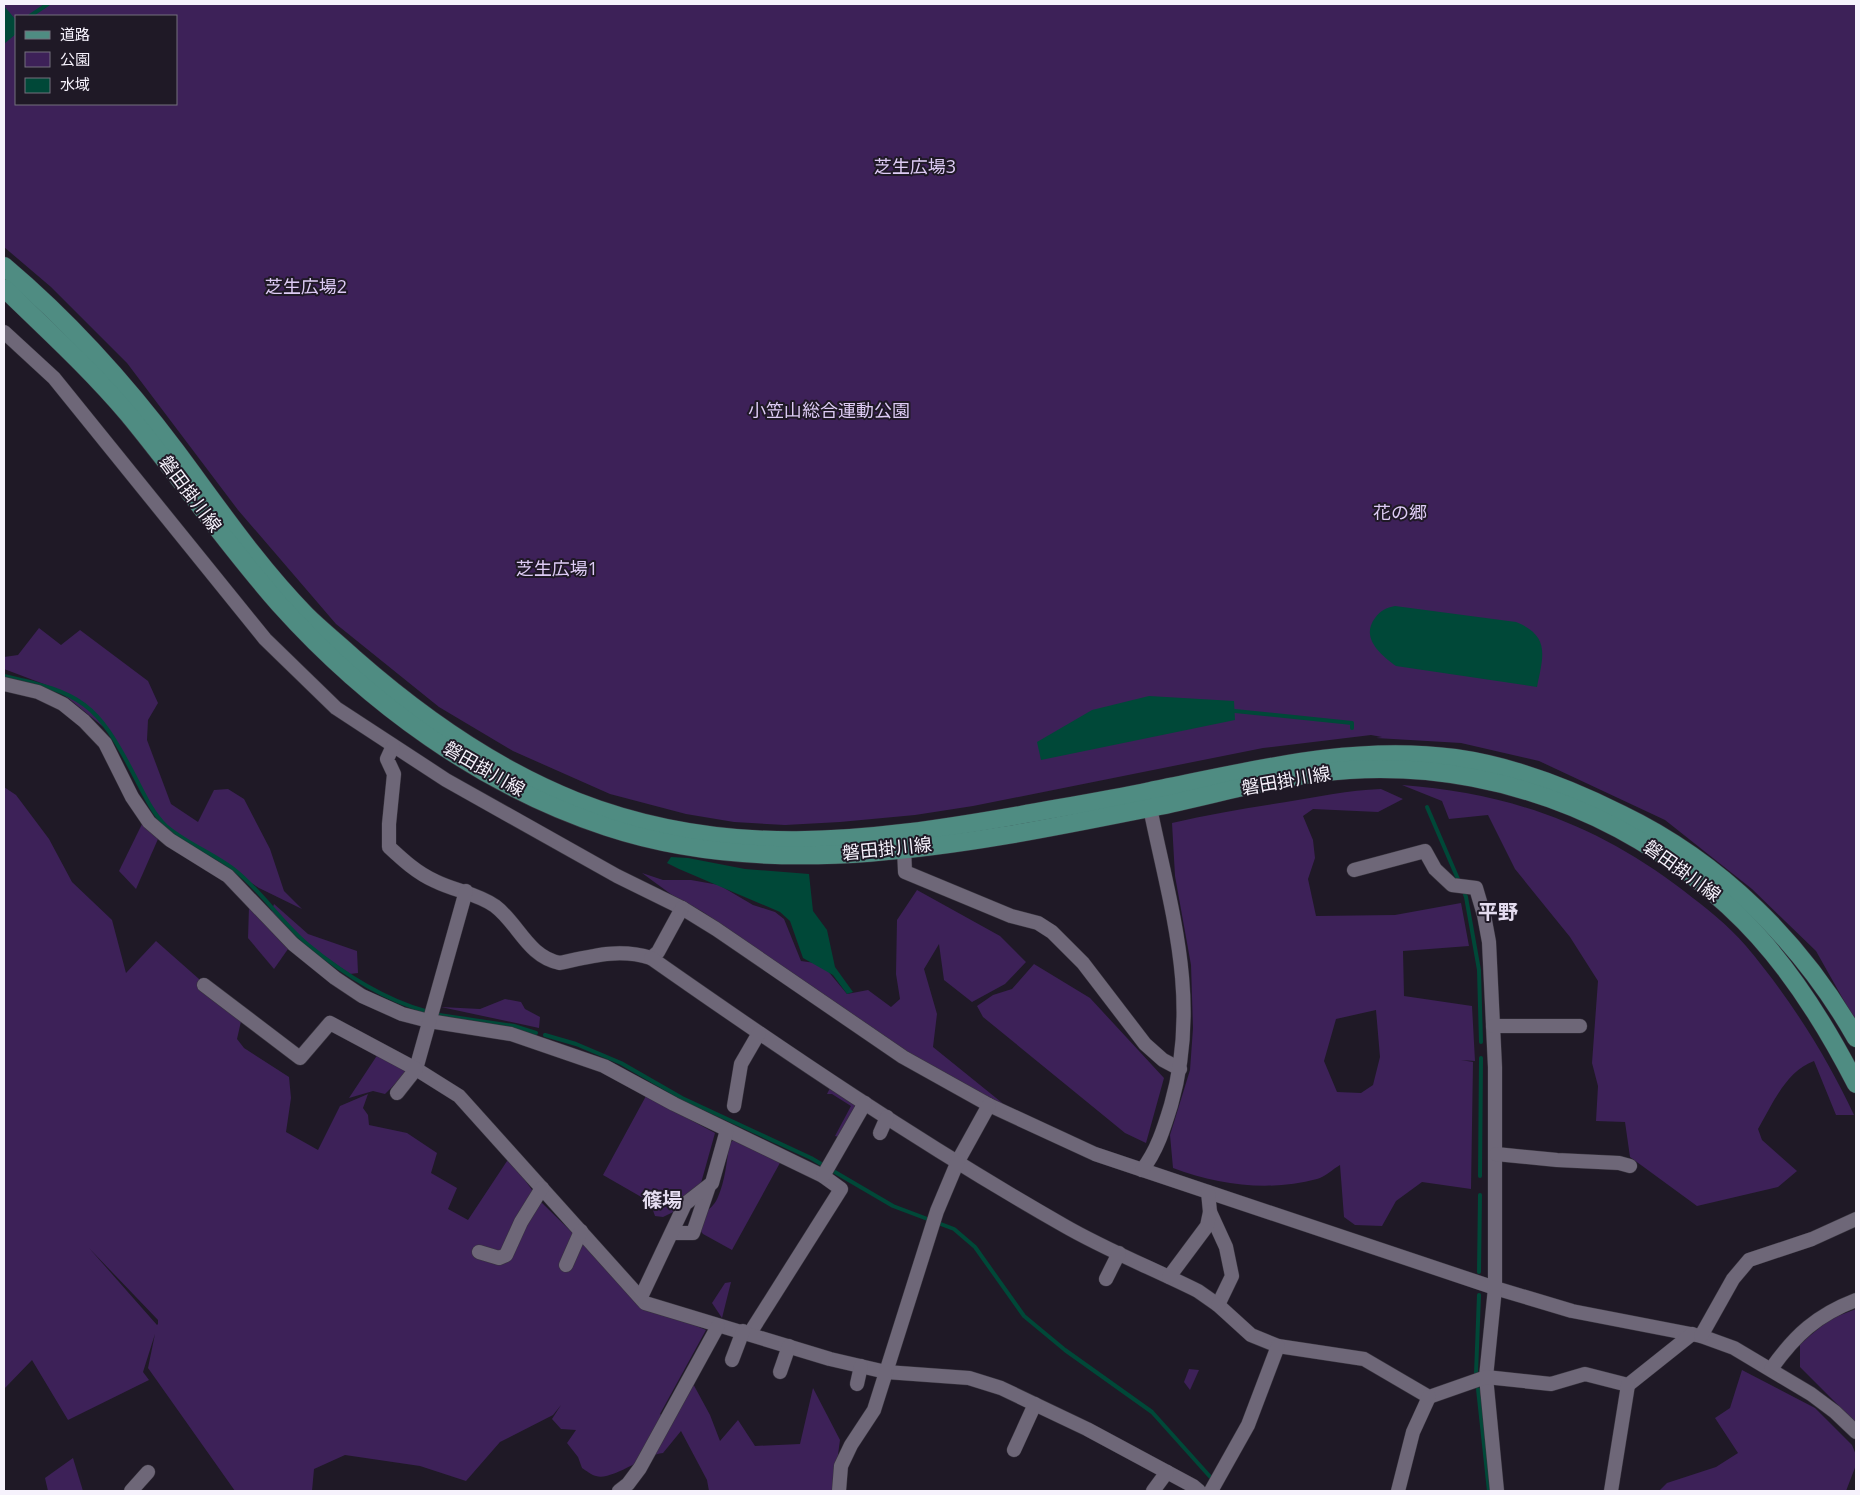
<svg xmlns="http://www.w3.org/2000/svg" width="1860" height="1495" font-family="'Open Sans','Noto Sans JP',sans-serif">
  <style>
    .green { fill: #3d2158; fill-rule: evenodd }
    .water { fill: #004838 }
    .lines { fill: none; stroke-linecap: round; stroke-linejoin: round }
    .stream { stroke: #004838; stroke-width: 4 }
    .minor-casing { stroke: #38343e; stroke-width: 15 }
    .major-casing { stroke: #38343e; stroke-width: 19 }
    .minor { stroke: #6e6778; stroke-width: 14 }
    .major { stroke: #4f8c82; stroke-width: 18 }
    .labels { text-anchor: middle; stroke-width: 4; stroke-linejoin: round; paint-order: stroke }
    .park-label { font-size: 18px; fill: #ddcbf4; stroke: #1f1926 }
    .street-label { font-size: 18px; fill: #f6f2fc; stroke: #1f1926 }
    .quarter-label { font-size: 20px; font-weight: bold; fill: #e5ddf0; stroke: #1f1926 }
  </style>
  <rect width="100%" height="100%" fill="#1f1926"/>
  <g class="green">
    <path d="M4,4H1856V1022L1816,951L1752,889L1665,820L1539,761L1461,743L1376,738L1382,737L1371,735L1263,748L973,806L915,815L840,822L785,825L734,822L686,814L610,794L513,751L439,707L336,624L238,510L127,363L51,287L4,247ZM16,16H176V104H16Z"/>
    <path d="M39,628L61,645L80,630L148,681L158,703L148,720L147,740L171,804L198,822L214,790L228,789L244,799L270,849L284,891L302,909L259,888L166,826L148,802L112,734L57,689L4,669V657L18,655Z"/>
    <path d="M1402,785C1510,793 1598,825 1684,891C1706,908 1728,925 1746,946C1789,997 1826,1055 1854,1115H1836L1814,1061C1786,1071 1772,1105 1758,1129L1762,1140L1797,1171L1778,1187L1697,1206L1630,1157L1625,1122L1596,1121L1598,1086L1592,1063L1598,981L1570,937L1515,869L1488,815L1449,819L1442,801Z"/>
    <path d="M4,787L16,795L49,839L72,882L112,920L126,973L156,941L242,1017L237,1039L244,1048L289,1077L291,1098L286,1132L318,1150L340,1106L368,1094L363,1108L368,1115L369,1125L407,1133L437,1153L431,1173L457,1188L448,1209L468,1220L509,1158L540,1201L646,1305L706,1330L660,1414L666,1419L691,1380L710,1415L720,1441L738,1420L755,1446L800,1444L813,1388L840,1440L833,1491H709L707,1480L681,1431L663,1453C644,1455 612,1481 596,1476C591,1475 587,1471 582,1468L578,1457L567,1443L576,1430L561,1429L552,1419L561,1405L553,1415L500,1442L466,1481L420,1466L345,1455L314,1469L312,1491H235L148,1368L155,1334L143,1372L149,1380L68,1420L32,1360L4,1389ZM89,1248L158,1320V1324L157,1325Z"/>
    <path d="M1381,789L1403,799L1378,812L1313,809L1303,816L1313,840L1315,858L1308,879L1316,916L1395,915L1461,903L1469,946L1403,951L1404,996L1472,1006L1475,1061L1461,1060L1473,1062L1471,1189L1422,1182L1396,1201L1382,1226L1355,1225L1344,1217L1340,1165C1333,1169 1325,1177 1317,1179C1269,1192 1219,1185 1173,1168L1170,1135L1190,1070L1193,1028L1191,965L1175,876L1172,823C1210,814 1247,808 1286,802C1318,797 1348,790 1381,789ZM1376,1010L1380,1057L1373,1085L1361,1093L1337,1092L1324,1061L1336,1019Z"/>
    <path d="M143,822L158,839L136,889L119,871Z"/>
    <path d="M642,873L663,880H691L719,885L753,905L775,912L784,919L801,961L822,964L847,994L868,990L891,1007L900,999L896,974L897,920L917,890L1000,936L1026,962L1005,984L972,1002L944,980L939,944L924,969L937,1014L933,1047L1006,1106L924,1063L703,912L672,895Z"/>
    <path d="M274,904L308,934L357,951L358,973L350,974L316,950L271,912Z"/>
    <path d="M249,907L288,949L274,969L248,938Z"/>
    <path d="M1034,964L1090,998L1164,1078L1146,1143L1125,1133L983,1017L977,1006L993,995L1012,989Z"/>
    <path d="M505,999L521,1002L525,1009L540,1017L539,1028L441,1007L480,1009Z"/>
    <path d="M378,1054L408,1071L385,1094L373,1091L349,1098Z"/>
    <path d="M831,1086L856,1104L839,1137L835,1136L851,1106L832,1094H827Z"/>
    <path d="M646,1096L715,1133L696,1201L663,1217L655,1216L650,1202L603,1175Z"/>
    <path d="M734,1139L781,1161L732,1250L703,1234L698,1228C699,1213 713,1210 718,1197C725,1181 727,1161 729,1144Z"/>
    <path d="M731,1282L722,1318L712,1303L725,1283Z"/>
    <path d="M1856,1309V1423L1800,1367V1344L1830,1319Z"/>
    <path d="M1189,1369L1199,1370L1190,1390L1184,1382Z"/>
    <path d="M1742,1370L1815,1408L1852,1445L1856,1455V1465L1846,1491H1659L1667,1483L1716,1467L1738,1453L1715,1418L1730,1408Z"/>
    <path d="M73,1458L83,1491H48L45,1478Z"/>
  </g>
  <g class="water">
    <path d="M4,6L16,20V34L4,44Z"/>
    <path d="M1395,606L1516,622C1551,636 1543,657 1537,687L1396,666C1381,655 1360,638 1375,618C1381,610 1386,608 1395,606Z"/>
    <path d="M1149,696L1234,701L1235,720L1041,760L1037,742L1092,710Z"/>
    <path d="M671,857L688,858L745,869L809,874L813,911L827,930L835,967L853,992L847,994L833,975L803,958L790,921L780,912L679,869L667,863Z"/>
  </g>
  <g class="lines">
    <g class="stream">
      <path d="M30,16L48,4"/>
      <path d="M4,676C82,693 97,703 134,775C143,792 152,813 166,826C187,844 215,854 236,871C262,892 281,922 307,944C341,972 383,999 425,1011"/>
      <path d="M1235,711L1352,723V728"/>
      <path d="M1427,807L1458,879"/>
      <path d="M1463,889L1466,897L1479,970L1481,1042"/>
      <path d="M439,1015L514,1026L536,1033"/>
      <path d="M545,1035L576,1044L621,1063L682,1098L811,1158L893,1206L954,1229L975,1247L1024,1316L1065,1350L1152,1412L1213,1480"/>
      <path d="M1480,1176L1481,1058"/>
      <path d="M1479,1272L1480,1195"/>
      <path d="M1476,1374L1479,1295"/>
      <path d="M1478,1389L1489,1491"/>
    </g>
    <defs>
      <g id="minor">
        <path d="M4,332L54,378L265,639L336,708L446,780L617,876L682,908L716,929L903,1057L989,1105L1095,1154L1495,1288L1572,1311L1701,1336L1734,1348L1811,1394L1835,1412L1856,1432"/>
        <path d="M4,684L38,692L63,704L84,721L105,743L132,797L149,822L170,840L228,876L293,944L335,978L362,996L402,1014L429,1021L511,1034L604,1066L674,1104L823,1176L841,1189L750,1333"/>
        <path d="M393,746L387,759L394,774L389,824V847C403,860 417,873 435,881C455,891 476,893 495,906C518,923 528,957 560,963C592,956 619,948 651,958L658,952L682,908"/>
        <path d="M904,848L905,872L1011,916L1038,923L1052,932L1083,963L1145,1044L1163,1060L1180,1069"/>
        <path d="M1354,870L1425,851L1435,869L1452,885L1476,888L1484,915L1489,942L1495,1067V1288L1486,1377L1497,1491"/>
        <path d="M466,891L416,1069L459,1096L645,1303L830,1359L886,1372L969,1378L1001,1388L1087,1429L1193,1486L1199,1491"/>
        <path d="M651,958C785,1052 921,1144 1063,1225C1106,1250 1154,1269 1198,1291L1218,1305L1251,1335L1278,1346L1364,1359L1429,1397L1486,1377L1551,1384L1585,1374L1628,1385L1692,1334"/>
        <path d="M204,985L300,1058L330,1023L416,1069L397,1093"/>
        <path d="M1493,1026H1580"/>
        <path d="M734,1106L741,1064L759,1033"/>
        <path d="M880,1133L887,1117"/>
        <path d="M1496,1154L1557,1160L1619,1163L1630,1166"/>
        <path d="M1142,1170C1157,1151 1164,1128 1171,1105C1202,997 1169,904 1148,798"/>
        <path d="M823,1176L865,1103"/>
        <path d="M1208,1192L1210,1212L1226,1247L1232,1276L1218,1305"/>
        <path d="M673,1233H693L709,1186"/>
        <path d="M479,1252L499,1258L506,1255L521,1222L542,1188"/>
        <path d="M566,1265L581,1231"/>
        <path d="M1169,1277L1207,1226L1210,1212"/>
        <path d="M1106,1279L1119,1253"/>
        <path d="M641,1297L685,1204L712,1183L727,1130"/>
        <path d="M1701,1336L1733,1279L1749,1260L1812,1239L1856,1219"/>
        <path d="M732,1360L743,1331"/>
        <path d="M1771,1369C1795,1335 1817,1315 1856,1300"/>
        <path d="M780,1372L789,1346"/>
        <path d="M857,1384L861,1366"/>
        <path d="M1014,1450L1035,1404"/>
        <path d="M131,1491L148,1472"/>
        <path d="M619,1491L628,1484L640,1468L718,1326"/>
        <path d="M839,1491L841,1466L851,1445L874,1410L937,1211L958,1161L989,1105"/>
        <path d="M1153,1491L1167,1472"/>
        <path d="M1211,1491L1248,1425L1278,1346"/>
        <path d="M1398,1491L1413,1432L1429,1397"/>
        <path d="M1611,1491L1628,1385"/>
      </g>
      <g id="major">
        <path d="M4,266C68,320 125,383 176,451C217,506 257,565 306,615C321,630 339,644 355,659C421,717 493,768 576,801C726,860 866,842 1020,815C1064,807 1107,800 1150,791C1251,771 1351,744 1455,758C1513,766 1569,788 1621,814C1721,862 1802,943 1856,1038"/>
        <path d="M4,288C46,329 90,369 128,414C180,477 226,544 280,605C368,703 482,786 607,827C782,885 979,842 1155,807C1209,796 1263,780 1318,773C1422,760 1526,780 1619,829C1734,891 1797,969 1856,1084"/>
      </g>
    </defs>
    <use href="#minor" class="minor-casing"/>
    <use href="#major" class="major-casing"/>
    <use href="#minor" class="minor"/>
    <use href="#major" class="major"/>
  </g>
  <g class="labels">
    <g class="park-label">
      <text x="915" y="173">芝生広場3</text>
      <text x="306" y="293">芝生広場2</text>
      <text x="829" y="417">小笠山総合運動公園</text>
      <text x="1400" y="519">花の郷</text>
      <text x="557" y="575">芝生広場1</text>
    </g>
    <g class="street-label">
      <text transform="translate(190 494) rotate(53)" y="6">磐田掛川線</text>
      <text transform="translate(484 769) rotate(30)" y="6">磐田掛川線</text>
      <text transform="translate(1286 781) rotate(-10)" y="6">磐田掛川線</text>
      <text transform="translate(887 849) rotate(-6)" y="6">磐田掛川線</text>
      <text transform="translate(1682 871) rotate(36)" y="6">磐田掛川線</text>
    </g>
    <g class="quarter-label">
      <text x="1498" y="919">平野</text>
      <text x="662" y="1207">篠場</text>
    </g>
  </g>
  <rect width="1860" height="1495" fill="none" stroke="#f6f2fc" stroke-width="10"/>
  <rect x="15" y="15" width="162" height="90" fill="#1f1926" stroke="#75707c"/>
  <rect x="25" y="31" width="25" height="8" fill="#4f8c82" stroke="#75707c"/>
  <text x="60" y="40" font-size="15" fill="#f6f2fc">道路</text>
  <rect x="25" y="52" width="25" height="15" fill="#3d2158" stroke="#75707c"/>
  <text x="60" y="65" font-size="15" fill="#f6f2fc">公園</text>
  <rect x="25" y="78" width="25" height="15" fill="#004838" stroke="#75707c"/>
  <text x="60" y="90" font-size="15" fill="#f6f2fc">水域</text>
</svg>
